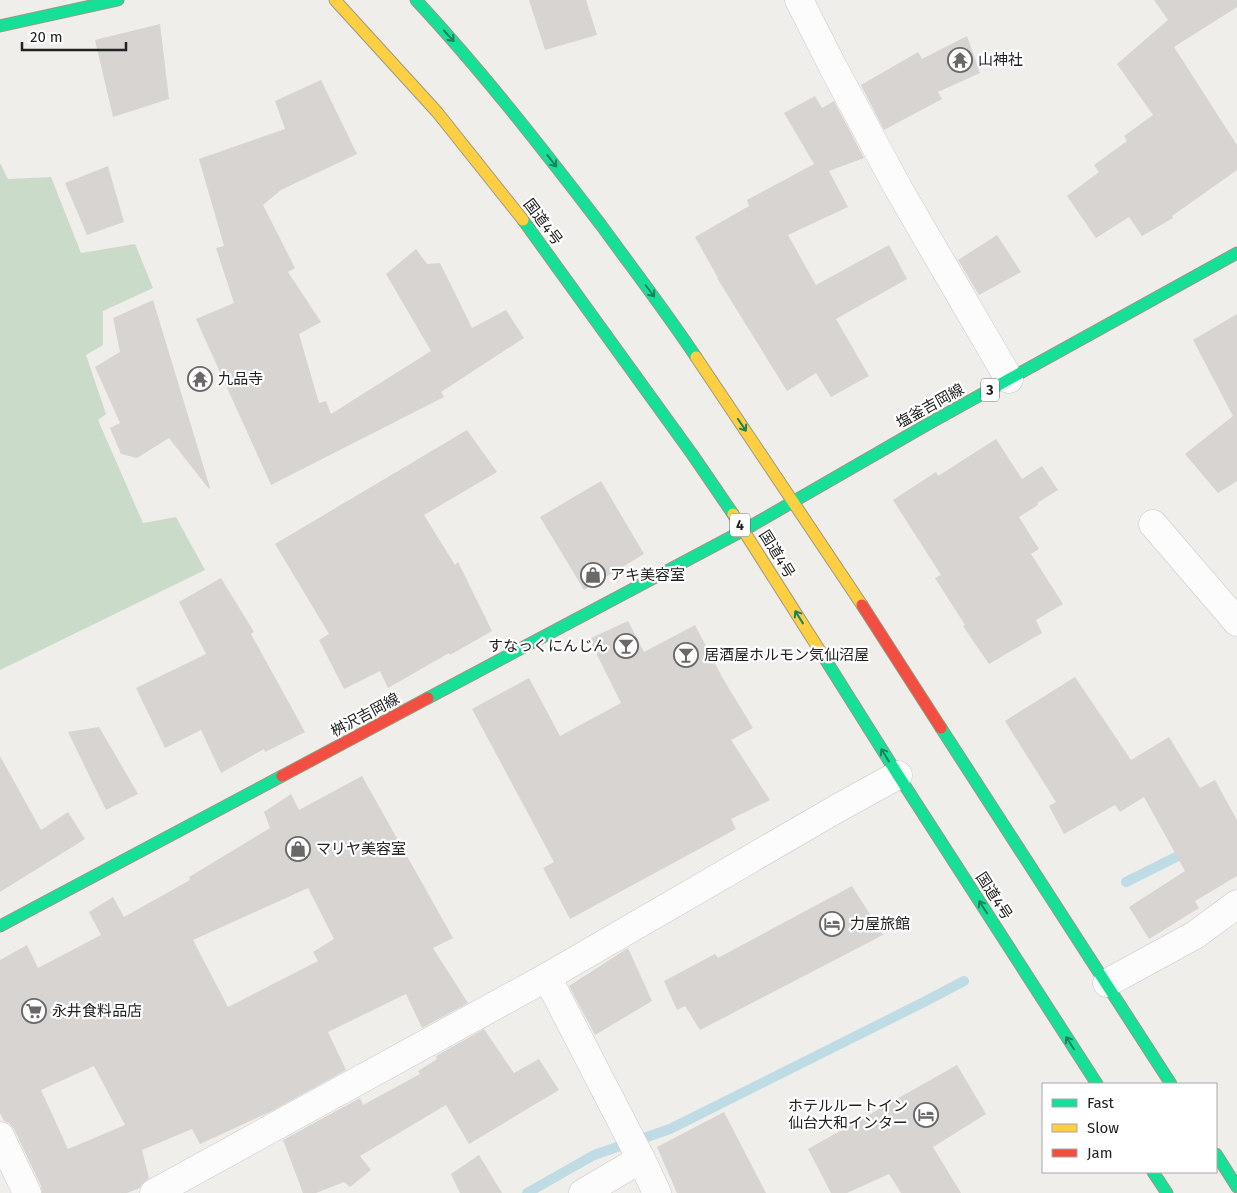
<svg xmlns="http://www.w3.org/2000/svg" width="1237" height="1193" font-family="'Fira Sans','Noto Sans JP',sans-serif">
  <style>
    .cemetery { fill: #cadbca }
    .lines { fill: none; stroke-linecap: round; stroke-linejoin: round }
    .stream { stroke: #bfdbe3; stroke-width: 10 }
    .building { fill: #d7d4d2; fill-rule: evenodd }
    .street-casing { stroke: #c9c8c7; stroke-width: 29 }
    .fast-casing { stroke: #999a82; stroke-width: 13 }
    .slow-casing { stroke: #999a82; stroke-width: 13 }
    .jam-casing { stroke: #999a82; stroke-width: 13 }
    .street { stroke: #fdfcfc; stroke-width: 28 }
    .fast { stroke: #16e098; stroke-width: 11 }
    .slow { stroke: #ffcf43; stroke-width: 11 }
    .jam { stroke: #f24e42; stroke-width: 11 }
    .oneway { stroke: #1c815d }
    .labels { text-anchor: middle; stroke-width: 4.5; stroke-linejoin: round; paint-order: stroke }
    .shield { fill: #fff; stroke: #646464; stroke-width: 1 }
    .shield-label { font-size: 14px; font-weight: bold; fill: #222 }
    .poi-label { font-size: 15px; fill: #222; stroke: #fff; text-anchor: start }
    .street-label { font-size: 15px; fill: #222; stroke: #fff }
  </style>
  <rect width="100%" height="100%" fill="#f0eeeb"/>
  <path class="cemetery" d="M0,163L8,179L51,177L81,253L135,244L153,288L103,311V345L86,355L106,414L98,420L143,523L176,517L205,570L0,670Z"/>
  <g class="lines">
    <g class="stream">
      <path d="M1126,882L1188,851"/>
      <path d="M527,1193L594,1155L670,1129L924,1002L964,981"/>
    </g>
  </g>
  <g class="building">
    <path d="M529,0H586L597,35L545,50Z"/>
    <path d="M1154,0H1237V7L1174,47L1237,145V170L1172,216L1173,218L1142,236L1129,217L1096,238L1067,196L1099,172L1094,165L1127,141L1124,136L1153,115L1117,64L1168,20Z"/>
    <path d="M160,24L169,99L113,117L95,40Z"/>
    <path d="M967,36L980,73L938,92L942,99L884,130L861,85L918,52L922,59Z"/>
    <path d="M321,80L357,154L281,190L263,205L295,268L288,272L321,322L299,334L319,403L326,401L331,414L431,351L386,274L416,249L427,264L440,263L472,328L506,310L524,338L441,392L444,397L271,485L196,319L234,303L216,248L224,246L199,159L285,129L275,101Z"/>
    <path d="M815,96L822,108L834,101L864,158L829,171L848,207L788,235L816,285L889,245L907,279L836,319L869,376L831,397L816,373L787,391L717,278H718L695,237L749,206L747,200L814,164L784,113Z"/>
    <path d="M108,166L124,222L87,235L65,183Z"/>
    <path d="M997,235L1021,272L979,295L958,260Z"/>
    <path d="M153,300L210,488L209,489L169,438L137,458L121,454L110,428L120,423L95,367L120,352L113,318Z"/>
    <path d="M1237,314V481L1218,493L1185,454L1233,416L1193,340Z"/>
    <path d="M467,430L497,472L424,515L455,565L458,562L492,631L450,655L449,653L388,688L380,671L344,689L319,640L329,634L275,544Z"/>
    <path d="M996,439L1022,479L1042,466L1058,490L1037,503L1038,505L1019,517L1039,549L1031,554L1063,604L1036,620L1042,633L989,664L963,626L965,625L935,578L941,575L893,500L936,472L938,476Z"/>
    <path d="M601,481L644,554L584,590L540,517Z"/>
    <path d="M221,578L254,632L251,634L305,732L265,752L264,749L221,773L201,730L165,748L136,688L206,654L179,602Z"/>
    <path d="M628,621L644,652L695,625L722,677L753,728L731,740L770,800L731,819L736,829L570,919L543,868L554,862L472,709L529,678L560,736L621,703L589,639Z"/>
    <path d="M1075,677L1131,760L1169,737L1200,788L1215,780L1237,820V876L1195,901L1199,908L1149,939L1129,907L1185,871L1144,797L1120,812L1115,805L1064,834L1049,806L1056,802L1005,721Z"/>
    <path d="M99,727L138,794L106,810L68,732Z"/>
    <path d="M0,756L41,830L68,812L85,839L0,892Z"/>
    <path d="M362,776L453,938L433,948L468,1003L422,1028L406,994L328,1032L346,1070L272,1111L200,1144L192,1129L142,1150L149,1178L141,1185L140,1188L127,1193H42L41,1186L14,1129L9,1123L4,1121L0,1113V960L27,945L38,968L101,935L89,912L113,897L124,917L190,880L189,877L270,828L264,812L291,794L299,810ZM308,888L334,939L313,952L318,961L228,1007L193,940ZM94,1066L125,1125L68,1149L41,1090Z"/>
    <path d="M852,886L883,935L700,1030L685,1006L677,1010L664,981L715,954L718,958Z"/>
    <path d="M628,948L652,1001L595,1035L569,986Z"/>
    <path d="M484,1029L514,1073L539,1059L559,1090L469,1144L446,1105L360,1156L371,1170L350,1187L344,1182L316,1193H303L283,1140L360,1098L363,1105L420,1074L418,1071L437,1059L436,1056Z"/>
    <path d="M957,1065L986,1114L933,1147L961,1193H901L889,1174L847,1193H831L808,1149Z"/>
    <path d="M724,1112L766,1193H677L657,1147Z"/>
    <path d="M479,1155L502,1193H460L451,1174Z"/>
  </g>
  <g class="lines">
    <defs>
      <g id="street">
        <path d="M799,0L833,67L898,188L1009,379"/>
        <path d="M1153,524L1237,622"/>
        <path d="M547,977L641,1159L657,1193"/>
        <path d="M1107,983L1195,935L1237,904"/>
        <path d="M0,1136L27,1193"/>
        <path d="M154,1193L547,977L838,808L898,775"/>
        <path d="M583,1193L641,1159"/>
      </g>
      <g id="fast">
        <path d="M416,0C482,71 542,148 601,225C633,269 666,312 696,357"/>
        <path d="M0,26L118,0"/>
        <path d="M523,220L692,454L733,514"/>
        <path d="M744,530L928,424L1237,253"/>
        <path d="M820,651L898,775L1097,1084"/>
        <path d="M428,698L744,530"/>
        <path d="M941,728L1171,1084"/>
        <path d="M0,926L282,776"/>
        <path d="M1216,1154L1237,1187"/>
        <path d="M1153,1172L1167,1193"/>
      </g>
      <g id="slow">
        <path d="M335,0L437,112L523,220"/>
        <path d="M696,357L862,605"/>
        <path d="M733,514L820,651"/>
      </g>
      <g id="jam">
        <path d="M862,605L941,728"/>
        <path d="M282,776L428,698"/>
      </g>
    </defs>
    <use href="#street" class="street-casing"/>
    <use href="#fast" class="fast-casing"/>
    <use href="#slow" class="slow-casing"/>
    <use href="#jam" class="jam-casing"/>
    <use href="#street" class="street"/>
    <use href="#fast" class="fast"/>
    <use href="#slow" class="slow"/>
    <use href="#jam" class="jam"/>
  </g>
  <defs><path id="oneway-shaft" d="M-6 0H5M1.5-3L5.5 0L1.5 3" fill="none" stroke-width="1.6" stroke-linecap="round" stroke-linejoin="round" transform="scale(1.25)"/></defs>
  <g class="oneway">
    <use href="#oneway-shaft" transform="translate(449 36) rotate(47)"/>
    <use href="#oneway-shaft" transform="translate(552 161) rotate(52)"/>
    <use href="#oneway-shaft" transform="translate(650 291) rotate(53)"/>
    <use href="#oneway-shaft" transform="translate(742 425) rotate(56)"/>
    <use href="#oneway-shaft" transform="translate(799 617) rotate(-122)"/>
    <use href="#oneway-shaft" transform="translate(885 755) rotate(-122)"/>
    <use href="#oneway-shaft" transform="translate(983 907) rotate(-123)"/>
    <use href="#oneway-shaft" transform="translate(1070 1043) rotate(-123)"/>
  </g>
  <defs>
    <symbol id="temple-ring" viewBox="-11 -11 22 22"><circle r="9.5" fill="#fff" stroke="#6a6968" stroke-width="1.5"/><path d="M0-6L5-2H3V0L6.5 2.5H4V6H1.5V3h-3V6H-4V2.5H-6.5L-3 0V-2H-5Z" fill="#6a6968"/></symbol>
    <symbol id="shop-ring" viewBox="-11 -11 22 22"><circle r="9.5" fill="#fff" stroke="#6a6968" stroke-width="1.5"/><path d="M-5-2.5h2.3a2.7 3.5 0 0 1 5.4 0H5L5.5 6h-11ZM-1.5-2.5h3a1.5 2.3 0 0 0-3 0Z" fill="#6a6968"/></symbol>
    <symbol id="bar-ring" viewBox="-11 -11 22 22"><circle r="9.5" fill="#fff" stroke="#6a6968" stroke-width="1.5"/><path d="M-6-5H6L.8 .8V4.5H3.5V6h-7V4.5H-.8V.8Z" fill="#6a6968"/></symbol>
    <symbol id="hotel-ring" viewBox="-11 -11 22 22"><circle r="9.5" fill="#fff" stroke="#6a6968" stroke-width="1.5"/><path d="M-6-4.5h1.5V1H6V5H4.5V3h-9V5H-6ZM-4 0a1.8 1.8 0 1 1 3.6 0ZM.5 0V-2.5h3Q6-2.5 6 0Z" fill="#6a6968"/></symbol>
    <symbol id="supermarket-ring" viewBox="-11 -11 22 22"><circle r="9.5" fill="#fff" stroke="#6a6968" stroke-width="1.5"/><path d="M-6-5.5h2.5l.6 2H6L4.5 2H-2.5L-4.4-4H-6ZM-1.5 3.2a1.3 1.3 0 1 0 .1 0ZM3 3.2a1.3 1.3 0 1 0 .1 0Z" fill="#6a6968"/></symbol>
  </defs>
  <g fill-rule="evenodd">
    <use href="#temple-ring" x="946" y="46" width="28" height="28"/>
    <use href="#temple-ring" x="186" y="365" width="28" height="28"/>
    <use href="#shop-ring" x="579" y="561" width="28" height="28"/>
    <use href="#bar-ring" x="612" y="632" width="28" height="28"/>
    <use href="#bar-ring" x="672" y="641" width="28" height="28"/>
    <use href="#shop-ring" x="284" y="835" width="28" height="28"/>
    <use href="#hotel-ring" x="818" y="910" width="28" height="28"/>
    <use href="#supermarket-ring" x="20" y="997" width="28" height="28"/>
    <use href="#hotel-ring" x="912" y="1101" width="28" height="28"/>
  </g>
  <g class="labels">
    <g class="shield">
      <rect x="981" y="378.5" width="18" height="23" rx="4"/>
      <rect x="730" y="513.5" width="20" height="23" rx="4"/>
    </g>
    <g class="shield-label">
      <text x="990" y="395">3</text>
      <text x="740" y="530">4</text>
    </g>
    <g class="poi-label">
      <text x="978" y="65">山神社</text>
      <text x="218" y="384">九品寺</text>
      <text x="610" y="580">アキ美容室</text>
      <text x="608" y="651" text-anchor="end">すなっくにんじん</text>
      <text x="704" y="660">居酒屋ホルモン気仙沼屋</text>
      <text x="316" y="854">マリヤ美容室</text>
      <text x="850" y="929">力屋旅館</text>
      <text x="52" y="1016">永井食料品店</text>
      <text x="908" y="1111" text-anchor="end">ホテルルートイン<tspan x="908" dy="17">仙台大和インター</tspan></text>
    </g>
    <g class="street-label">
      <text transform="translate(543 222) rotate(53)" y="5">国道4号</text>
      <text transform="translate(930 406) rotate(-29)" y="5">塩釜吉岡線</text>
      <text transform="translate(777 554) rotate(58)" y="5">国道4号</text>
      <text transform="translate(365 715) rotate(-28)" y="5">桝沢吉岡線</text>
      <text transform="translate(994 896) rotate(57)" y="5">国道4号</text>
    </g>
  </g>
  <rect x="1042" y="1083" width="175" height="90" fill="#ffffff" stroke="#a7a7a7"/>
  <rect x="1052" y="1099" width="25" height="8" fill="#16e098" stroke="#a7a7a7"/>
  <text x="1087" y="1108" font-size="15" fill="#222222">Fast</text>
  <rect x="1052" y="1124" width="25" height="8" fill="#ffcf43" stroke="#a7a7a7"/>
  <text x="1087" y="1133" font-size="15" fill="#222222">Slow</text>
  <rect x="1052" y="1149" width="25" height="8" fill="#f24e42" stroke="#a7a7a7"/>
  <text x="1087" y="1158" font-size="15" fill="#222222">Jam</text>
  <path d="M22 42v8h104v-8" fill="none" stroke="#222222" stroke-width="2.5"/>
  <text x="30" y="42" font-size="15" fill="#222222" stroke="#ffffff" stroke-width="4" paint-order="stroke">20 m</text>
</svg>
